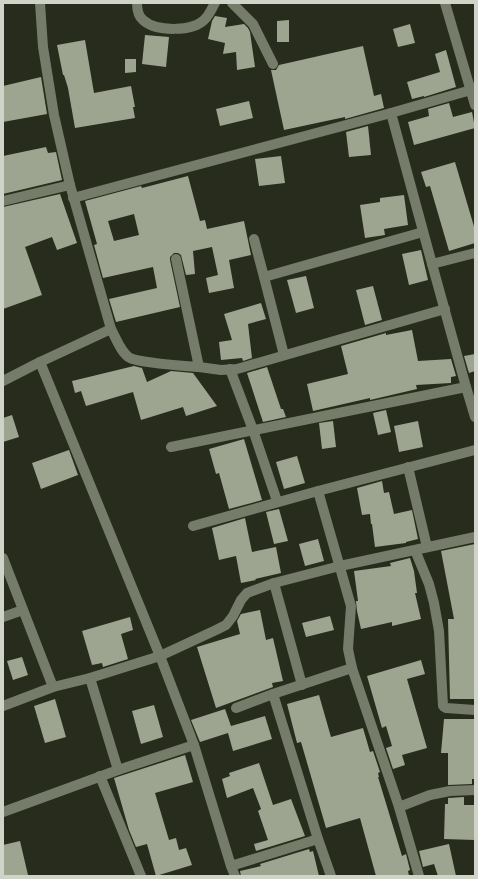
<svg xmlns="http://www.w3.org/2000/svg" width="478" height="879" font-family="'Exo 2',sans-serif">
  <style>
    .building { fill: #9da590; fill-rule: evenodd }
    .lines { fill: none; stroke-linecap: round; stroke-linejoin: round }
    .minor { stroke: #757c69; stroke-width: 10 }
  </style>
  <rect width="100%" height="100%" fill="#272c1c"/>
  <g class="building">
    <path d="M215,16L227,18L225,27L244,24L248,28L250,32L255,67L237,70L236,52L223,54L225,43L208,39L212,21Z"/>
    <path d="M289,20V42H277V21Z"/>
    <path d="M410,24L415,43L398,47L393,29Z"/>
    <path d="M145,35L169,37L166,67L142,64Z"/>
    <path d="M85,40L94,93L131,86L135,107H133L135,118L75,128L68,88L64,75H63L57,45Z"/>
    <path d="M363,46L374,96L381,94L384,108L345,119V117L284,130L271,70H276L279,65Z"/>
    <path d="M446,50L456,87L424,97V96L412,99L407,82L440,72L435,54Z"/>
    <path d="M125,59H136V72L125,73Z"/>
    <path d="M41,77L47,114L3,122V86Z"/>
    <path d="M249,101L253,118L220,126L216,109Z"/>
    <path d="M449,103L453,117L472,112L475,128L414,145L408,122L429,116L428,109Z"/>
    <path d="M368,126L371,155L349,157L346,132Z"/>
    <path d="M46,147L48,153L56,152L62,180L3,194V156Z"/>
    <path d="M281,156L285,183L259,186L255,159Z"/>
    <path d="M455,162L475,230V243L449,251L430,186L426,187L421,172Z"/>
    <path d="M188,176L200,221L205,220L207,229L244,221L251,255L229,260L234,288L209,293L206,278L218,275L212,247L193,251L195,274L186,275L181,255L178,253H174L170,257V260L180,307L116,322L109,299L157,288L153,267L103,278L94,245L97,244L85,201L141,186L142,188ZM134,214L139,235L114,241L108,221Z"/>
    <path d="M60,194L77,243L57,250L52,237L25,247L42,295L3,309V207Z"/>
    <path d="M404,195L408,225L384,229L385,235L365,238L360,205L380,202V198Z"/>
    <path d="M421,250L428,280L409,285L402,254Z"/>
    <path d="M306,276L314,308L296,313L287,280Z"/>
    <path d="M373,286L382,320L365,325L356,290Z"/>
    <path d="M261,303L266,319L248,324L252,358L243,361L242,358L221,360L219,342L232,340L224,314Z"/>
    <path d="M412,330L418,361L451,359L456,376L451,377V383L416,385L417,389L370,400V398L313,411L307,384L348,374L341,346L386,333V335Z"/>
    <path d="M475,354V371L469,373L464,356Z"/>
    <path d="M134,366L142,368L147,382L171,371L193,373L217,406L186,416L183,407L141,420L133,392L86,406L81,391L75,393L72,381Z"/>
    <path d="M267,367L281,409H283L286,417L263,422L247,373Z"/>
    <path d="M386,410L391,432L378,435L373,413Z"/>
    <path d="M12,415L19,437L3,442V418Z"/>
    <path d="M333,421L336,447L322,449L319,423Z"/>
    <path d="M418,421L423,447L399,452L394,426Z"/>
    <path d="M244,439L262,500L229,509L219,473L216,474L209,449Z"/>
    <path d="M69,450L78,475L41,489L32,463Z"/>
    <path d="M297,456L305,483L284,489L276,462Z"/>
    <path d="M382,481L384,493L389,492L394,514L412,510L418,539L406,542V543L375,547L372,524H371L370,514L362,515L357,488Z"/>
    <path d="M279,509L288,541L274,544L266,512Z"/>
    <path d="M245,518L252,552L276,547L281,573L255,579L256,580L241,583L236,556L219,560L212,528Z"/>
    <path d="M318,539L324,561L305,566L299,544Z"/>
    <path d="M475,544V699H450L448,619H454L441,551Z"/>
    <path d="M410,558L414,571L417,593H415L421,619L392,626V622L361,629L357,611L356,601H358L354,571L391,566L390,563Z"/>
    <path d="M260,610L266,640L273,638L283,681L272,683L273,687L216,708L197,647L240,634L237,621L241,614Z"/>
    <path d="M330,616L334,630L306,637L302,623Z"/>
    <path d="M130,617L133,630L121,634L128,659L103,667L102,663L92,665L82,631Z"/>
    <path d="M22,657L28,675L13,680L7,661Z"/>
    <path d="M421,660L425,674L407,679L427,748L402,755L405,765L393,769L386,748L392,746L386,726L382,728L367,676Z"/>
    <path d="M319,695L331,737L363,728L370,752L373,751L380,772L378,773L379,777H378L402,856L406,854L410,870L408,871L409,876H376L360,818L326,828L301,742L297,743L287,704Z"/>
    <path d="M55,699L66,737L45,743L34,706Z"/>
    <path d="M154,705L163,737L141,744L132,711Z"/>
    <path d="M225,709L231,726L265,716L272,739L233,751L228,733L200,742L191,720Z"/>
    <path d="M444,719H474V722H475V779H472V784L448,785V753H441Z"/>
    <path d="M185,755L193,782L155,793L169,840L176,838L179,850L186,848L192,865L156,876L147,844L136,847L129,830L114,778Z"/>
    <path d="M259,763L273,805L291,799L305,836L256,851L254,844L268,840L258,811L261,809L253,788L227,798L222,779L230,776L229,773Z"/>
    <path d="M464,797V805H475V840L444,839L445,804H448V798Z"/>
    <path d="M20,841L28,875L22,876H3V845Z"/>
    <path d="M449,844L456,876H438L434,864L423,867L419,851Z"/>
    <path d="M309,849L310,852L313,851L319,876H241L240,871L261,866L260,864Z"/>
  </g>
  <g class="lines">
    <g class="minor">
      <path d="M40,3L43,47L54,115L70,185"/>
      <path d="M137,3C137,9 138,16 143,20C156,32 193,32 205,19C209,15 212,8 215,3"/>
      <path d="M232,3L253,24L273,64"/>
      <path d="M445,3L475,105"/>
      <path d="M391,113L432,264"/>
      <path d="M73,198L391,113L471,90"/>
      <path d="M3,201L70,185L111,329"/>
      <path d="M254,239L264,277"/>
      <path d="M176,259L199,367C186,366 140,363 130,358C121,353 116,338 111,329L40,362L160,656L194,745L231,866L318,839"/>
      <path d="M284,355L264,277L423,232"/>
      <path d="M199,367L221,370L237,369L445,309"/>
      <path d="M230,369L253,430L277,501"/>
      <path d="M3,381L40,362"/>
      <path d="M466,387L475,417"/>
      <path d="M171,447L466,387L432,264L475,253"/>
      <path d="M408,467L427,547"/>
      <path d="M193,526L318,491"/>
      <path d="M415,550L429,584L434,603L439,631L443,706L446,708L475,710"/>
      <path d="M3,558L53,687L3,706"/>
      <path d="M3,617L23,610"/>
      <path d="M90,678L160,656L216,630L226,625L233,616L241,600L247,593L274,583"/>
      <path d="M302,685L274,583L340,566L475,537"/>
      <path d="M236,708L273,694"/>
      <path d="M118,770L194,745"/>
      <path d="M100,776L141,876"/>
      <path d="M399,807L352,668L348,649L351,606L318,491L475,450"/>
      <path d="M3,812L118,770L90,678L53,687"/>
      <path d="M231,866L235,876"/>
      <path d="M331,876L318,839L273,694L352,668"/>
      <path d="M419,876L399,807L430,795L450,791L475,790"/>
    </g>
  </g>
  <rect width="478" height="879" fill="none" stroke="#cfd3c8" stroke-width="8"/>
</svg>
